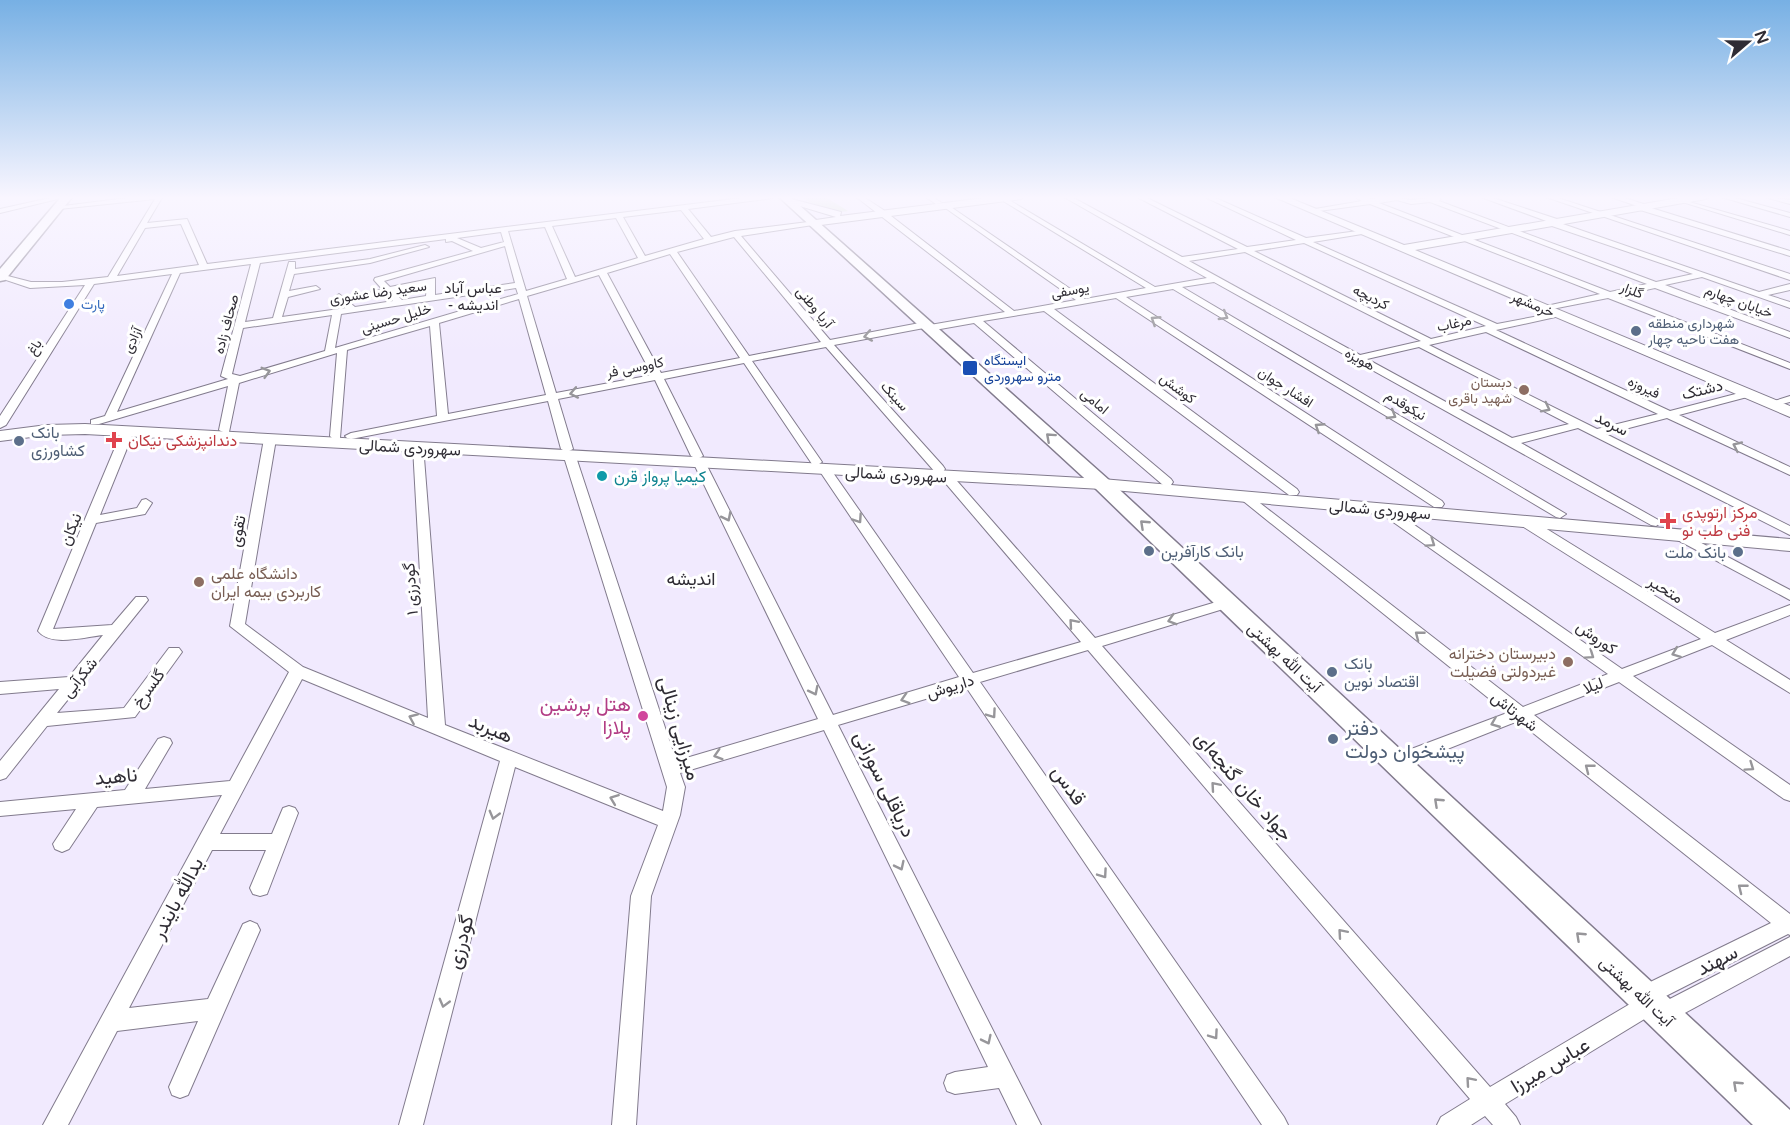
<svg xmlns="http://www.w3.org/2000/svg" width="1790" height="1125" font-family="'Varela Round',Vazirmatn,sans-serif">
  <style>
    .green { fill: #c4ddb6 }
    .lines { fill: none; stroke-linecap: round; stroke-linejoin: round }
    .street-casing { stroke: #827b8d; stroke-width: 2 }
    .secondary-casing { stroke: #827b8d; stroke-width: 2 }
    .primary-casing { stroke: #827b8d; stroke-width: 3 }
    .street { fill: #fff; fill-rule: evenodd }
    .secondary { fill: #fff; fill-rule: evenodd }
    .primary { fill: #fff; fill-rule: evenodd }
    .oneway { stroke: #97969a }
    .shop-dot { fill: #3f7fe0; stroke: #fff; stroke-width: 2 }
    .service-dot { fill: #5c6f8a; stroke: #fff; stroke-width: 2 }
    .transit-dot { fill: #1a4fb4; stroke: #fff; stroke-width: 2 }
    .education-dot { fill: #8d6e63; stroke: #fff; stroke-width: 2 }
    .health-dot { fill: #e0444e; stroke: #fff; stroke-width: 2 }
    .culture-dot { fill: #0f9aa8; stroke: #fff; stroke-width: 2 }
    .hotel-dot { fill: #d1479c; stroke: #fff; stroke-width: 2 }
    .labels { text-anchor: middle; stroke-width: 6; stroke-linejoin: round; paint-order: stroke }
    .far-street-label { font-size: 14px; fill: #2f2c34; stroke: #fff }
    .far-shop-label { font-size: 14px; fill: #366cbe; stroke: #fff; text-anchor: start }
    .far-service-label { font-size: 14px; fill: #4e5e75; stroke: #fff; text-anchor: start }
    .far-transit-label { font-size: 14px; fill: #164399; stroke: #fff; text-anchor: start }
    .far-education-label { font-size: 14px; fill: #785e54; stroke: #fff; text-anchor: end }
    .far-neighbourhood-label { font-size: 15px; fill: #2f2c34; stroke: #fff }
    .street-label { font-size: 16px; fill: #2f2c34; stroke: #fff }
    .service-label { font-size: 16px; fill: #4e5e75; stroke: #fff; text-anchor: start }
    .health-label { font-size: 16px; fill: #be3a42; stroke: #fff; text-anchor: start }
    .culture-label { font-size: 16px; fill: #0d838f; stroke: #fff; text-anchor: start }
    .education-label { font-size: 16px; fill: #785e54; stroke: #fff; text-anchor: start }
    .neighbourhood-label { font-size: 18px; fill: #2f2c34; stroke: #fff }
    .near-hotel-label { font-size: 20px; fill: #b23c85; stroke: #fff; text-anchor: end }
    .near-street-label { font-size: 20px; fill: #2f2c34; stroke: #fff }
    .near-service-label { font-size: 20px; fill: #4e5e75; stroke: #fff; text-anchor: start }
  </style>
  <rect width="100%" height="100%" fill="#f1eafe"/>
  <path class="green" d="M824,196L848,211C835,214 814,207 804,198Z"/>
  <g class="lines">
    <defs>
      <g id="street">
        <path d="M59,196H70L0,213V209Z"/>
        <path d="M143,196H163L147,223L187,219L207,264L758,196H776L773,198L688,209L711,237L735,231L816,221V225H813L741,236L830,340L925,322L930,325L1005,312L855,196H862L882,209L1014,311L1076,300L944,207V205H948L1085,299L1146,288L1000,199V197H1004L1155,287L1207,278L1062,196H1070L1182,257L1238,249L1135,196H1143L1247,247L1296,240L1203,196H1211L1306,238L1365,230V234H1362L1313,242L1497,324L1560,312V316L1496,330L1670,411L1747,391L1751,392V396L1679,415L1790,467V475L1667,418L1606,434L1790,526V535L1578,428L1521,443L1662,522L1656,526L1651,525L1214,282L1182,287L1566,514L1560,518L1556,517L1173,289L1126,297L1442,501L1444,504L1442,507H1434L1116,298L1054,309L1297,489L1299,492L1297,495H1289L1044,311L983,321L1171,479L1173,482L1171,485H1163L974,323L929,331L924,328L834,345L943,466L945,469L943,472H935L826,347L752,361L822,462L816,466L812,464L744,363L664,379L703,456L697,459L691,456L655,380L558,399L573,449L567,452L561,449L548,401L351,439L347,438L345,436L351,433L437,416L430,326L347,350L340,438H332L330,436L337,353L239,383L229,432L225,433L219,430L228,386L99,424H91V420L105,416L172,274L94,284L6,425L0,428V416L85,285L30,288L0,278V274L31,282H62L108,277L155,199L59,209L55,207ZM681,210L704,239L645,256L623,217ZM616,218L638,258L575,277L552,226ZM181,224L199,265L117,276L145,228ZM545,227L567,279L526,291L508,231ZM501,232L504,242L481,248L457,238ZM734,237L821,342L749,356L677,252ZM446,239V242L452,241L473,251L375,278L374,280L382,289L364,295L368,298L386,293L393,301L355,307L339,294L335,297L346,308L282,317L288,297L320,289L316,286L289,291L294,274L370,263L429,247L425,245L370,259L295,269V262H289L273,318L245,322L260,263ZM1304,243L1486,326L1431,339L1254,251ZM505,246L515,283L435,295V278L390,287L384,281ZM1245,252L1421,341L1360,355L1189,261ZM670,254L740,358L661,373L607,273ZM251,264L221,376L228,379L117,412L180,273ZM599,275L652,375L556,393L527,296ZM427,284L426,296L402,300L394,292ZM516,288L518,294L335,348L341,314ZM519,299L546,395L448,414L439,323ZM332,315L325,351L240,376L232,374L243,328ZM1486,332L1658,414L1597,429L1429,345ZM1419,347L1569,424L1512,438L1367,359Z"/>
        <path d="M924,196H931L942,203L936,204Z"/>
        <path d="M1353,196H1362L1371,199L1388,196L1411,200L1438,197L1441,199L1439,201L1656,282L1693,274L1549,225V222L1478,196H1487L1560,220V223L1759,292L1790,284V290L1768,295L1790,302V308L1702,277L1665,285L1790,332V338L1655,288L1618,296L1790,363V369L1608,298L1542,311V307L1600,294L1370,204L1319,211L1315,209L1362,201ZM1397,200L1411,204L1430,202L1647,284L1610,292L1379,203Z"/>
        <path d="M1543,196H1552L1790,274V280Z"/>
        <path d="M1608,196H1618L1647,205L1648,207L1790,251V256L1637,209V206Z"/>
        <path d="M1718,196H1728L1790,213V217Z"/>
        <path d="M1764,196L1790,200V204L1765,197Z"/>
        <path d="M1679,199L1790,231V235L1679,201Z"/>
        <path d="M1790,396V402L1770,407L1765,404Z"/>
        <path d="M128,428L134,431L100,515L137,508L142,500L146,499L152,503L145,514L96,523L53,629L112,625L136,597H146L148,600L57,713L124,708L169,648H179L182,652L135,717L47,726L6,778L0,780V761L59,689L0,694V682L69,677L103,635C85,637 50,647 38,631L122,431Z"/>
        <path d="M270,436L276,439L245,624L303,667L428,718L413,447L415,445H423L445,725L663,811L667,787L564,457L566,455L570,454L576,457L676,761L818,719L694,464L696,462L700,460L706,464L833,715L959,677L819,470L821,467H829L973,673L1081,642L942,479L940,476L942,473H950L1095,638L1223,600H1233L1235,603L1233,606L1102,646L1490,1087L1635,1001L1633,996L1636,989L1771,923L1518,721L1402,767L1396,769L1390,767L1387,762L1390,757L1507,713L1237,496L1243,492L1247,493L1523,707L1608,674L1379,512L1377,509L1379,506H1387L1622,669L1701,639L1519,524L1518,521L1519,518H1529L1715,633L1790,605V615L1726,640L1790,680V693L1712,645L1633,676L1790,785V801L1784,799L1619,682L1534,715L1790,914V935L1788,934L1660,999L1662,1003L1790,937V956L1670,1021L1662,1024L1654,1021L1651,1015L1505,1104L1516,1117L1520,1125H1493L1485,1116L1471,1125H1437L1441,1117L1470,1099L1088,650L980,682L1284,1117L1288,1125H1262L966,687L838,725L1041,1125H1017L999,1088L955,1094L947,1091L944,1083L947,1075L955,1072L988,1067L824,730L680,773L685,787L680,815L651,896L636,1125H612L631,896L658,825L515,767L423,1125H399L500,761L302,679L220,834H272L283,808L289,806L295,808L298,813L267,894L260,896L253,894L250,888L266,850H212L129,1008L208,999L243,924L250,921L257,924L260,930L188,1095L180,1098L172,1095L169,1087L198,1021L117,1031L68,1125H43L222,795L97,807L69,849L62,852L55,849L53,844L76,809L0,816V802L125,790L158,739L164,737L170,739L172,743L145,789L230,781L289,672L230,626L264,439Z"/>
        <path d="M1677,530L1790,590V600L1672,537L1671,534Z"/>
      </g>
      <g id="secondary">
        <path d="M1000,196H1026L1021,199L813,226L809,225V221L836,217L783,201L788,198L841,212L840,216Z"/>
        <path d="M1272,196H1285L1404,245L1690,196H1711L1706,199L1415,250L1790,406V417Z"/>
        <path d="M85,424L1102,479L1790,539V551L1102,489L85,434L47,435L0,441V431L47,425Z"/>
      </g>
      <g id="primary">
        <path d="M62,196H73L5,280L0,281V269Z"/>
        <path d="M778,196H789L1109,480L1790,1110V1125H1753L1095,488Z"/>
      </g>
    </defs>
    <use href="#street" class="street-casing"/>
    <use href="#secondary" class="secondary-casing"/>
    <use href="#primary" class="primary-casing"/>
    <use href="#street" class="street"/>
    <use href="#secondary" class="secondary"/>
    <use href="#primary" class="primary"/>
  </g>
  <defs><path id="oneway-chevron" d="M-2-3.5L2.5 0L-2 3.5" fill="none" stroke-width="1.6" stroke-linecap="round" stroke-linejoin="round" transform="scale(1.5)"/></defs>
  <g class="oneway">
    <use href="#oneway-chevron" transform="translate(1224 316) rotate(31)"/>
    <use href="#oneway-chevron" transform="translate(1155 320) rotate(-147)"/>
    <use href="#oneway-chevron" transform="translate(868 336) rotate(169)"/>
    <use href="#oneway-chevron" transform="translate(266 372) rotate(-16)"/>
    <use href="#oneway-chevron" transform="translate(574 393) rotate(169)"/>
    <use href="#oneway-chevron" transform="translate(1546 408) rotate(27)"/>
    <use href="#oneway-chevron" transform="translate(1392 415) rotate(31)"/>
    <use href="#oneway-chevron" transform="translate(1319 427) rotate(-147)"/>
    <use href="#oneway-chevron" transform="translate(1050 437) rotate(-138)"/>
    <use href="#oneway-chevron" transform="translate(1737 446) rotate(-155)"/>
    <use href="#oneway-chevron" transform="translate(727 517) rotate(63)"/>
    <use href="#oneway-chevron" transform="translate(858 519) rotate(56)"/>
    <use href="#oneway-chevron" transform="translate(1144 524) rotate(-137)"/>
    <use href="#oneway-chevron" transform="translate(1431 543) rotate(35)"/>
    <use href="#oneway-chevron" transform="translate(1172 620) rotate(163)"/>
    <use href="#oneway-chevron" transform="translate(1073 623) rotate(-131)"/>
    <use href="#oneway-chevron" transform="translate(1419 635) rotate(-142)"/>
    <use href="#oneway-chevron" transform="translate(1676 653) rotate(159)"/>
    <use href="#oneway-chevron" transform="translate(1590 655) rotate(35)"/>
    <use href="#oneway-chevron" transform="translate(814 691) rotate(63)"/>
    <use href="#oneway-chevron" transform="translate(905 699) rotate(163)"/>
    <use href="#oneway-chevron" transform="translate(992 714) rotate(55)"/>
    <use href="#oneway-chevron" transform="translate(413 718) rotate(-157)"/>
    <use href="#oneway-chevron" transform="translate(1495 723) rotate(158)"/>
    <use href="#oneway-chevron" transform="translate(718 755) rotate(163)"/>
    <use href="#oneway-chevron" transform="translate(1750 767) rotate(35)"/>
    <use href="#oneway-chevron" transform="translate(1589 768) rotate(-142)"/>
    <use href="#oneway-chevron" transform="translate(1215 786) rotate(-131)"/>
    <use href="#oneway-chevron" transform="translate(614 799) rotate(-159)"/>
    <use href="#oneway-chevron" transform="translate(1438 802) rotate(-137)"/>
    <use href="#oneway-chevron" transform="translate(494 815) rotate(105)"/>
    <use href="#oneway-chevron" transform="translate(900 866) rotate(64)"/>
    <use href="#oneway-chevron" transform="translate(1103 874) rotate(55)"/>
    <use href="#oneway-chevron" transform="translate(1742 888) rotate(-142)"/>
    <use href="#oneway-chevron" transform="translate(1342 933) rotate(-131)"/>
    <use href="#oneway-chevron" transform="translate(1580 936) rotate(-137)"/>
    <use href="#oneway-chevron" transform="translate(444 1003) rotate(105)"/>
    <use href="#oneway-chevron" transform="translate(1214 1035) rotate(55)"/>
    <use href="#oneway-chevron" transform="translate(987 1040) rotate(64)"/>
    <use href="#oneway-chevron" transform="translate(1470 1081) rotate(-131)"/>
    <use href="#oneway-chevron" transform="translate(1737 1085) rotate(-137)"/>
  </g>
  <linearGradient id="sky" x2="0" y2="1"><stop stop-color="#77b0e4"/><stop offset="0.56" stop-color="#f9f6ff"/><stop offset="1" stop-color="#f9f6ff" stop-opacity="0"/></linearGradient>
  <rect width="1790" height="353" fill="url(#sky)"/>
  <circle class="shop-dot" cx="69" cy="304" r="6"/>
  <g class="service-dot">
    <circle cx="1636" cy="331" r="6"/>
    <circle cx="19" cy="441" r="6"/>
    <circle cx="1149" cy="551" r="6"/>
    <circle cx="1738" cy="552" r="6"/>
    <circle cx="1332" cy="672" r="6"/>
    <circle cx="1333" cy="739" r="6"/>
  </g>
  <rect class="transit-dot" x="962" y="360" width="16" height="16" rx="3"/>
  <g class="education-dot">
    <circle cx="1524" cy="390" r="6"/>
    <circle cx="199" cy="582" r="6"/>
    <circle cx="1568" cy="662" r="6"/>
  </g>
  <g class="health-dot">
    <path d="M111 431h6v6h6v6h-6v6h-6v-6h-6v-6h6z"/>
    <path d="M1665 512h6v6h6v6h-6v6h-6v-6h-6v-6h6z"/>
  </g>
  <circle class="culture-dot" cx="602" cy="476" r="6"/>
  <circle class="hotel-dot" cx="643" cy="716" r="6"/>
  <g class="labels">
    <g class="far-street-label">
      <text transform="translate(1070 290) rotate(-10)" y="5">یوسفی</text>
      <text transform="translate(1632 290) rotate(21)" y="5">گلزار</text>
      <text transform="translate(378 292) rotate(-8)" y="5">سعید رضا عشوری</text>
      <text transform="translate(1371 297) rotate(27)" y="5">کردبچه</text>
      <text transform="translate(1739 301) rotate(20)" y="5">خیابان چهارم</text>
      <text transform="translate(1533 304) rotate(23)" y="5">خرمشهر</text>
      <text transform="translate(815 307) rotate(50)" y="5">آریا وطنی</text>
      <text transform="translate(396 318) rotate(-17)" y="5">خلیل حسینی</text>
      <text transform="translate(1454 323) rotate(-12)" y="5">مرغاب</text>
      <text transform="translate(226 324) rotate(-75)" y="5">صحاف زاده</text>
      <text transform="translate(132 340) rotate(-66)" y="5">آزادی</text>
      <text transform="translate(34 347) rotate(-58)" y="5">باغ</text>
      <text transform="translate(1360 359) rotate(29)" y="5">هویزه</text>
      <text transform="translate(635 367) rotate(-11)" y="5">کاووسی فر</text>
      <text transform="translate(1286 387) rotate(33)" y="5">افشار جوان</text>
      <text transform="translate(1644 387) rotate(25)" y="5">فیروزه</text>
      <text transform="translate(1178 388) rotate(37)" y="5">کوشش</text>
      <text transform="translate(895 396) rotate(48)" y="5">سینک</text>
      <text transform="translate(1095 401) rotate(40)" y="5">امامی</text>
      <text transform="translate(1406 405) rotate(31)" y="5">نیکوقدم</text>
    </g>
    <g class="far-shop-label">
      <text x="81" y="309">پارت</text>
    </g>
    <g class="far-service-label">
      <text x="1648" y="328">شهرداری منطقه<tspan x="1648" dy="16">هفت ناحیه چهار</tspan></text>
    </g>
    <g class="far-transit-label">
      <text x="984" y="365">ایستگاه<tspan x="984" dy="16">مترو سهروردی</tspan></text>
    </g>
    <g class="far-education-label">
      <text x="1512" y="387">دبستان<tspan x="1512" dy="16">شهید باقری</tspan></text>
    </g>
    <g class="far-neighbourhood-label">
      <text x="473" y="293">عباس آباد<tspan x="473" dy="17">- اندیشه</tspan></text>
    </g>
    <g class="street-label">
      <text transform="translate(1702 389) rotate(-14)" y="6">دشتک</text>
      <text transform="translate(1612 423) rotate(27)" y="6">سرمد</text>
      <text transform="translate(410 447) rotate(3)" y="6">سهروردی شمالی</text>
      <text transform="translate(896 474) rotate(3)" y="6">سهروردی شمالی</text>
      <text transform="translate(1380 509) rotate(5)" y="6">سهروردی شمالی</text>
      <text transform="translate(70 529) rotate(-67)" y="6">نیکان</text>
      <text transform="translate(237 531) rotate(-80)" y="6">تقوی</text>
      <text transform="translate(410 589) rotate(-94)" y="6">گودرزی ۱</text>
      <text transform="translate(1666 589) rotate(32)" y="6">متحیر</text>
      <text transform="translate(1597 637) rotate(35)" y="6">کوروش</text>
      <text transform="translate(1285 657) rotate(43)" y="6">آیت الله بهشتی</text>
      <text transform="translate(79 677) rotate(-51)" y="6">شکرآبی</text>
      <text transform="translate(1593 685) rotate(-21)" y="6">لیلا</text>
      <text transform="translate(950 686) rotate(-17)" y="6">داریوش</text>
      <text transform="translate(148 688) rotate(-54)" y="6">گلسرخ</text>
      <text transform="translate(1515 711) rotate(38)" y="6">شهرتاش</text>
      <text transform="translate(1637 991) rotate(43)" y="6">آیت الله بهشتی</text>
    </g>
    <g class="service-label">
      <text x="31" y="438">بانک<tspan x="31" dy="18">کشاورزی</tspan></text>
      <text x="1161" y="557">بانک کارآفرین</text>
      <text x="1726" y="558" text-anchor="end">بانک ملت</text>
      <text x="1344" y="669">بانک<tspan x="1344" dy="18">اقتصاد نوین</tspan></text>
    </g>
    <g class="health-label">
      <text x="128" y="446">دندانپزشکی نیکان</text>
      <text x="1682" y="518">مرکز ارتوپدی<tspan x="1682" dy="18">فنی طب نو</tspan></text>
    </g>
    <g class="culture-label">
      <text x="614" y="482">کیمیا پرواز قرن</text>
    </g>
    <g class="education-label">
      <text x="211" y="579">دانشگاه علمی<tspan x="211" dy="18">کاربردی بیمه ایران</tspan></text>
      <text x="1556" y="659" text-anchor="end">دبيرستان دخترانه<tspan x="1556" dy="18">غیردولتی فضیلت</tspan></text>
    </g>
    <g class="neighbourhood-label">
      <text x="691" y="585">اندیشه</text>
    </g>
    <g class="near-hotel-label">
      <text x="631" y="711">هتل پرشین<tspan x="631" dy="23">پلازا</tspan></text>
    </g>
    <g class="near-street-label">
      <text transform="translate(491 728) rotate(23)" y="7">هیربد</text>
      <text transform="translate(680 728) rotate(74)" y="7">میرزایی زینالی</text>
      <text transform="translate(116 776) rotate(-5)" y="7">ناهید</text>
      <text transform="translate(885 784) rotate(64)" y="7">دریاقلی سورانی</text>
      <text transform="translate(1069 785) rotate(55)" y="7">قدس</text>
      <text transform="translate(1244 786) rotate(49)" y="7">جواد خان گنجه‌ای</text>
      <text transform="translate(177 898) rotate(-62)" y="7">یدالله بایندر</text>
      <text transform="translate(460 942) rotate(-75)" y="7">گودرزی</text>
      <text transform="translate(1717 960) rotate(-27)" y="7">سهند</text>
      <text transform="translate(1550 1065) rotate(-31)" y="7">عباس میرزا</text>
    </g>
    <g class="near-service-label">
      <text x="1345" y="735">دفتر<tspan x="1345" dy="23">پیشخوان دولت</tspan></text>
    </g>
  </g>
  <g transform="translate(1748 42) rotate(70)" stroke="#ffffff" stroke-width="4.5" paint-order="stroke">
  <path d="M0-4.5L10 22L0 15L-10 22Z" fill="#2f2c34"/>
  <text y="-9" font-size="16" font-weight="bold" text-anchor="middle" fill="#2f2c34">N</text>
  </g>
</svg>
